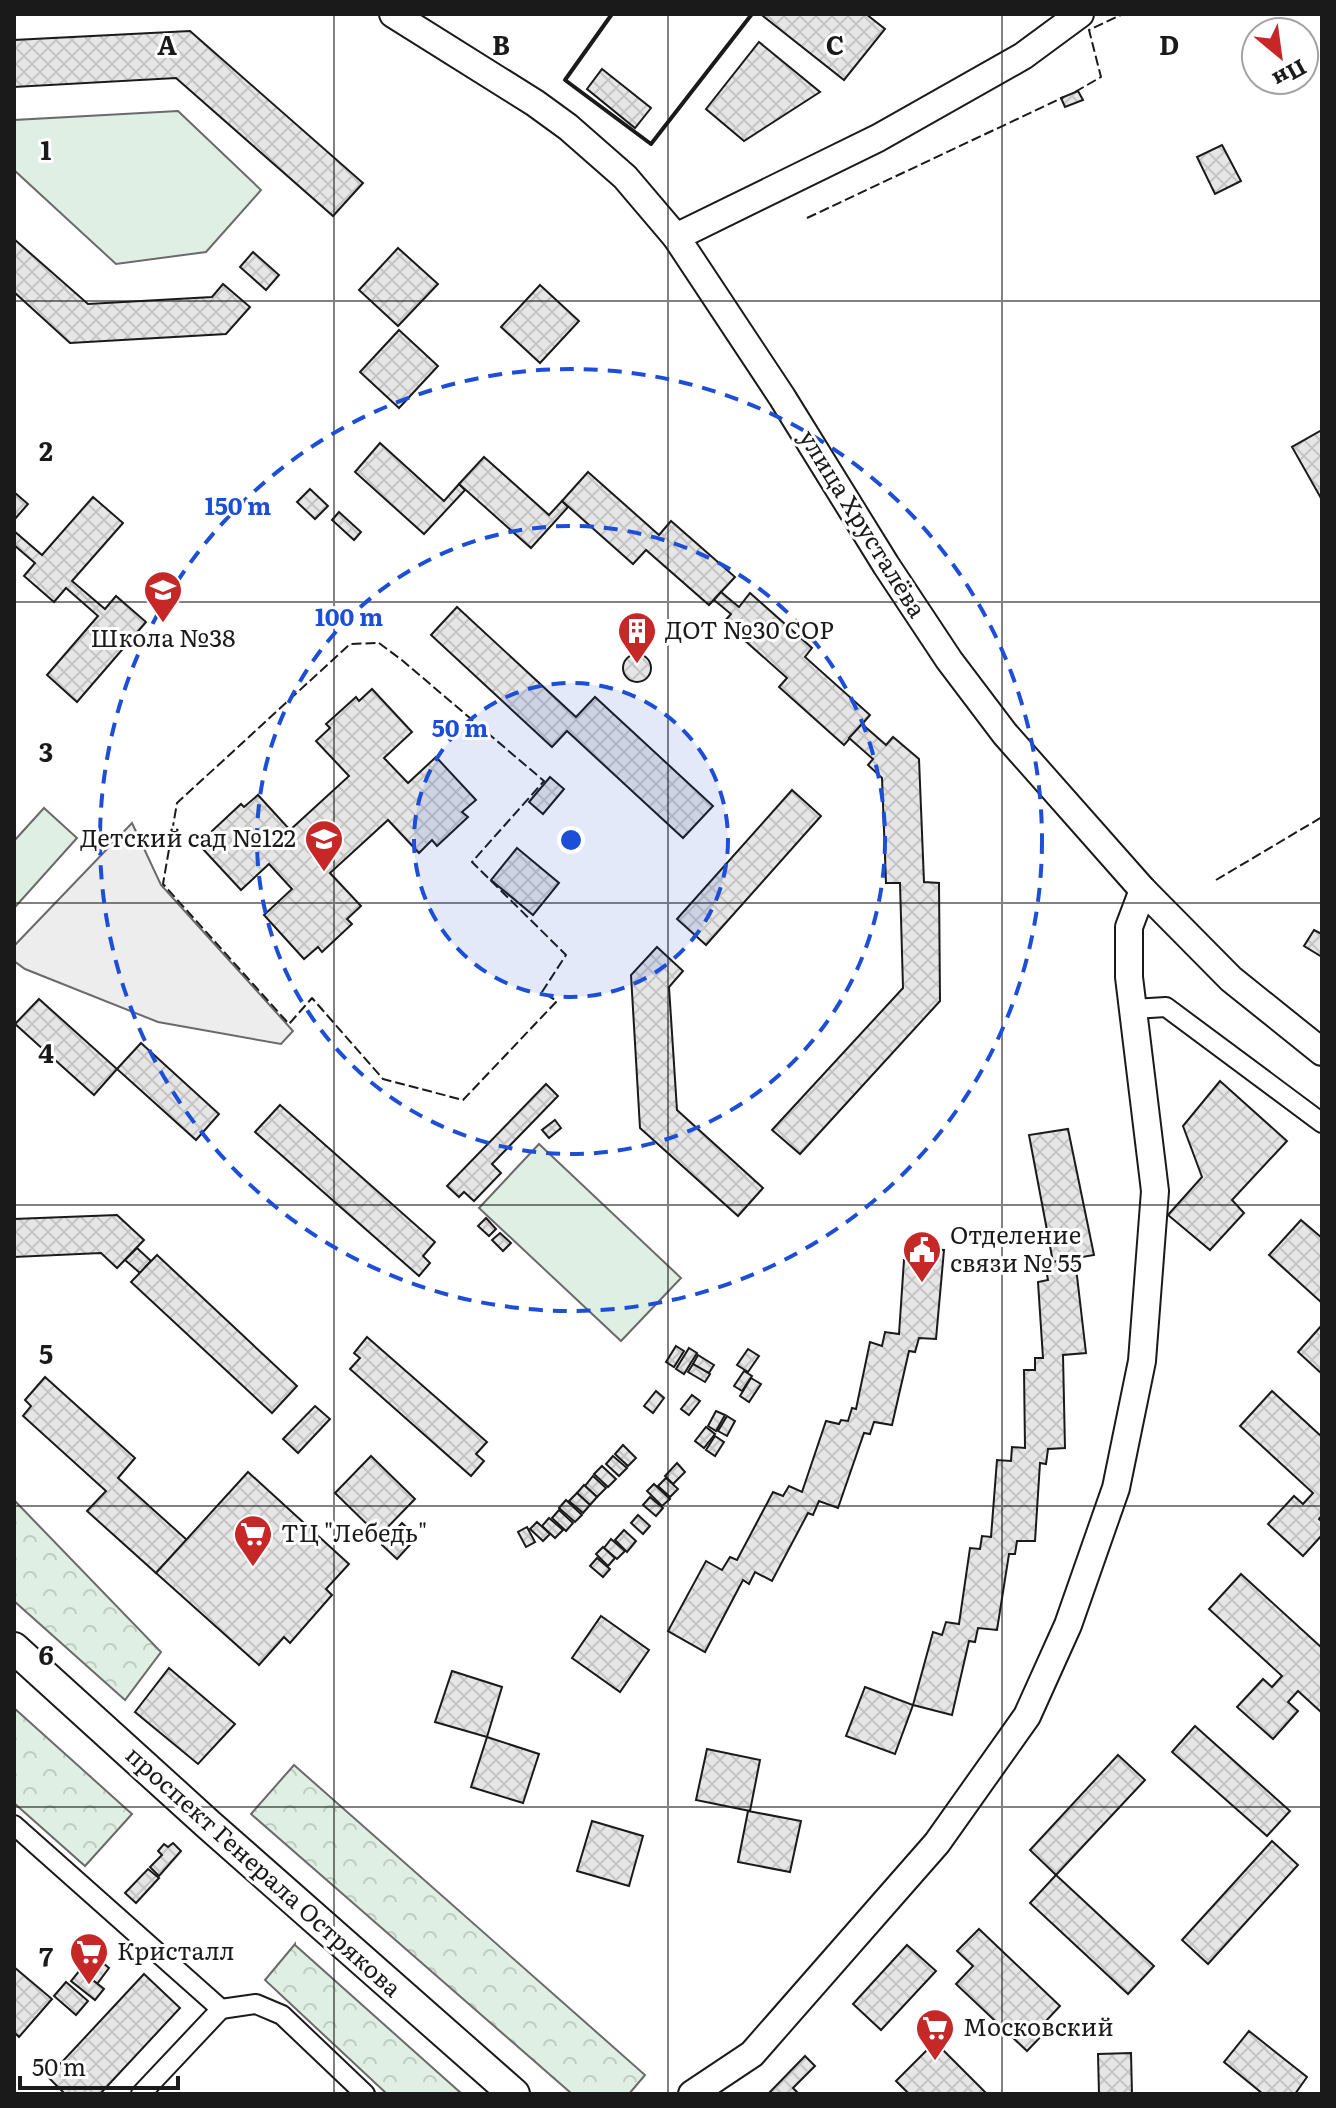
<svg xmlns="http://www.w3.org/2000/svg" width="1336" height="2108" font-family="Literata,serif">
  <style>
    .green { fill: #e0efe3; stroke: #6a6a6a; stroke-width: 2 }
    .forest { fill: url(#forest-crowns); stroke: #6a6a6a; stroke-width: 2 }
    .parking { fill: #ededed; stroke: #6a6a6a; stroke-width: 2 }
    .building { fill: url(#building-cross-hatch); stroke: #1a1a1a; stroke-width: 2 }
    .lines { fill: none; stroke-linecap: round; stroke-linejoin: round }
    .minor-casing { stroke: #1a1a1a; stroke-width: 22 }
    .secondary-casing { stroke: #1a1a1a; stroke-width: 30 }
    .primary-casing { stroke: #1a1a1a; stroke-width: 34 }
    .minor { stroke: #fff; stroke-width: 18 }
    .secondary { stroke: #fff; stroke-width: 26 }
    .primary { stroke: #fff; stroke-width: 30 }
    .fence { stroke: #1a1a1a; stroke-width: 2; stroke-dasharray: 10 4; stroke-linecap: butt }
    .wall { stroke: #1a1a1a; stroke-width: 4 }
    .grid { fill: none; stroke: #1a1a1a; stroke-width: 2; stroke-opacity: 0.55 }
    .ring { fill: none; stroke: #1d4ed8; stroke-width: 4; stroke-dasharray: 14 10 }
    .labels { text-anchor: middle; stroke-width: 6; stroke-linejoin: round; paint-order: stroke }
    .street-label { font-size: 24px; fill: #1a1a1a; stroke: #fff }
    .poi-label { font-size: 24px; fill: #1a1a1a; stroke: #fff; text-anchor: start }
    .grid-label { font-size: 26px; text-anchor: middle; font-weight: bold; fill: #1a1a1a; stroke: #fff; stroke-width: 6; stroke-linejoin: round; paint-order: stroke }
    .centre { fill: #1d4ed8; stroke: #fff; stroke-width: 4 }
    .ring-label { font-size: 24px; text-anchor: middle; font-weight: bold; fill: #1d4ed8; stroke: #fff; stroke-width: 6; stroke-linejoin: round; paint-order: stroke }
  </style>
  <defs>
    <pattern id="forest-crowns" width="20" height="18" patternUnits="userSpaceOnUse" patternTransform="scale(2)"><rect width="20" height="18" fill="#e0efe3"/><path d="M2 6a3 3 0 1 1 6 0M12 15a3 3 0 1 1 6 0" fill="none" stroke="#c0ccc2"/></pattern>
    <pattern id="building-cross-hatch" width="8" height="8" patternUnits="userSpaceOnUse" patternTransform="scale(2)"><rect width="8" height="8" fill="#e6e6e6"/><path d="M0 0l8 8M0 8l8-8" fill="none" stroke="#c5c5c5"/></pattern>
  </defs>
  <rect width="100%" height="100%" fill="#fff"/>
  <g class="green">
    <path d="M178,111L261,190L206,252L116,264L14,170V120Z"/>
    <path d="M44,808L77,838L16,906L14,904V841Z"/>
    <path d="M539,1144L681,1278L621,1341L479,1208Z"/>
  </g>
  <g class="forest">
    <path d="M14,1500L161,1652L125,1700L14,1601Z"/>
    <path d="M14,1708L132,1814L85,1866L14,1803Z"/>
    <path d="M294,1765L645,2075L629,2094H572L251,1814Z"/>
    <path d="M295,1944V1945L462,2094H387L265,1980Z"/>
  </g>
  <path class="parking" d="M132,823L161,885L293,1031L281,1044L158,1022L25,969L14,961V946Z"/>
  <g class="building">
    <path d="M765,14H866L885,29L844,80L763,16Z"/>
    <path d="M190,31L363,183L333,216L176,78L14,87V40Z"/>
    <path d="M759,42L820,92L744,141L706,109Z"/>
    <path d="M602,69L651,108L635,128L587,89Z"/>
    <path d="M1078,91L1083,100L1065,107L1061,98Z"/>
    <path d="M1222,145L1241,181L1215,194L1197,157Z"/>
    <path d="M14,239L88,304L212,297L223,284L250,307L226,334L70,343L14,292Z"/>
    <path d="M398,248L438,284L398,326L359,290Z"/>
    <path d="M253,252L279,275L266,290L240,267Z"/>
    <path d="M540,285L579,321L540,363L501,327Z"/>
    <path d="M399,330L438,366L399,408L360,372Z"/>
    <path d="M1322,430V500L1292,447Z"/>
    <path d="M380,443L444,501L459,484L465,490L424,534L355,472Z"/>
    <path d="M484,457L549,515L562,501L568,507L531,548L459,484Z"/>
    <path d="M588,472L659,535L671,521L735,577L709,605L646,550L633,564L562,501Z"/>
    <path d="M310,489L328,506L315,519L297,502Z"/>
    <path d="M14,492L28,504L14,520Z"/>
    <path d="M93,497L123,523L72,581L105,609L116,596L146,622L77,702L47,675L98,616L66,588L54,602L24,576L35,563L14,545V531L42,555Z"/>
    <path d="M339,512L361,532L354,540L332,520Z"/>
    <path d="M721,592L739,607L750,593L812,648L805,657L870,715L844,745L779,687L787,678L724,622L731,614L714,600Z"/>
    <path d="M457,607L576,717L595,697L713,806L683,838L567,731L552,747L431,635Z"/>
    <circle cx="637" cy="668" r="14"/>
    <path d="M372,689L412,732L384,758L408,783L436,757L476,800L462,812L468,817L437,846L432,840L419,853L388,820L330,873L361,906L347,919L352,924L322,952L318,947L304,959L264,915L292,889L269,864L241,890L202,848L216,835L212,831L241,804L244,807L258,795L290,830L349,776L316,741L330,728L326,724L356,697L359,701Z"/>
    <path d="M862,724L886,745L893,737L919,759L924,882L939,883L940,1001L800,1154L772,1130L903,988L900,883H886L882,778L868,765L873,759L849,738Z"/>
    <path d="M550,777L564,789L543,814L529,802Z"/>
    <path d="M792,790L821,816L706,945L677,919Z"/>
    <path d="M517,848L559,883L533,915L491,880Z"/>
    <path d="M1314,930L1322,934V957L1304,946Z"/>
    <path d="M657,947L683,971L669,987L677,1110L763,1188L738,1216L640,1128L631,975Z"/>
    <path d="M39,999L117,1069L94,1095L15,1024Z"/>
    <path d="M141,1043L219,1114L196,1140L117,1069Z"/>
    <path d="M1220,1081L1287,1141L1232,1200L1244,1213L1210,1250L1168,1215L1202,1177L1183,1126Z"/>
    <path d="M546,1084L558,1096L492,1164L501,1173L474,1201L464,1192L459,1197L447,1186Z"/>
    <path d="M280,1105L435,1242L423,1256L430,1263L419,1276L255,1132Z"/>
    <path d="M555,1120L561,1128L549,1138L542,1130Z"/>
    <path d="M1068,1129L1094,1255L1053,1262L1029,1135Z"/>
    <path d="M117,1215L144,1240L117,1268L101,1253L14,1257V1219Z"/>
    <path d="M486,1218L496,1229L489,1236L478,1226Z"/>
    <path d="M1301,1220L1322,1238V1303L1269,1255Z"/>
    <path d="M500,1233L511,1243L503,1251L492,1240Z"/>
    <path d="M137,1248L151,1261L140,1273L125,1260Z"/>
    <path d="M917,1248L944,1250L936,1339L919,1338L915,1352L909,1351L892,1425L874,1422L870,1434L864,1433L838,1508L819,1501L813,1515L808,1513L772,1581L755,1572L749,1584L743,1580L705,1652L668,1631L706,1561L722,1570L730,1557L737,1560L773,1492L783,1496L789,1486L802,1492L826,1421L839,1424L841,1420L848,1421L852,1408L856,1409L870,1342L882,1346L885,1332L899,1334L904,1260H915Z"/>
    <path d="M157,1255L297,1386L272,1413L131,1282Z"/>
    <path d="M1075,1259L1086,1353L1063,1355L1065,1448L1048,1449L1046,1464L1040,1463L1035,1541H1017L1015,1554H1009L997,1630L978,1628L975,1642L969,1641L952,1715L913,1705L933,1632L942,1635L946,1622L959,1624L970,1548L980,1549L982,1536L991,1537L997,1460L1011,1461L1012,1447L1025,1448L1024,1370H1035V1358H1043L1038,1282L1048,1280L1045,1263Z"/>
    <path d="M1322,1325V1374L1298,1352Z"/>
    <path d="M367,1337L487,1442L476,1454L484,1461L471,1476L350,1369L360,1358L354,1353Z"/>
    <path d="M676,1346L684,1351L674,1367L666,1362Z"/>
    <path d="M689,1348L697,1353L684,1374L676,1369Z"/>
    <path d="M748,1349L759,1356L748,1372L737,1365Z"/>
    <path d="M698,1355L714,1365L709,1373L693,1364Z"/>
    <path d="M693,1364L710,1374L705,1382L688,1372Z"/>
    <path d="M744,1371L752,1376L742,1391L734,1386Z"/>
    <path d="M45,1377L135,1458L118,1478L187,1540L156,1573L87,1511L106,1491L23,1416L31,1406L25,1400Z"/>
    <path d="M751,1378L761,1384L749,1402L740,1396Z"/>
    <path d="M656,1391L664,1398L653,1413L644,1406Z"/>
    <path d="M1272,1391L1322,1437V1515L1319,1519L1322,1522V1535L1303,1556L1268,1524L1294,1496L1303,1504L1313,1493L1240,1426Z"/>
    <path d="M692,1395L700,1401L689,1415L681,1409Z"/>
    <path d="M315,1406L330,1419L298,1453L283,1439Z"/>
    <path d="M716,1411L725,1415L716,1431L708,1426Z"/>
    <path d="M727,1416L735,1421L727,1436L718,1431Z"/>
    <path d="M706,1427L715,1434L704,1448L695,1441Z"/>
    <path d="M715,1436L724,1442L715,1456L706,1450Z"/>
    <path d="M623,1445L636,1458L628,1466L615,1454Z"/>
    <path d="M371,1456L415,1499L379,1536L335,1493Z"/>
    <path d="M613,1456L627,1468L619,1476L606,1464Z"/>
    <path d="M677,1463L685,1472L673,1484L665,1476Z"/>
    <path d="M602,1466L616,1479L608,1487L594,1474Z"/>
    <path d="M248,1472L349,1564L326,1589L332,1595L290,1643L284,1637L259,1665L156,1573Z"/>
    <path d="M593,1476L606,1488L597,1497L585,1486Z"/>
    <path d="M666,1478L678,1489L670,1497L658,1486Z"/>
    <path d="M654,1484L670,1499L662,1506L647,1491Z"/>
    <path d="M584,1485L597,1497L590,1505L577,1493Z"/>
    <path d="M577,1493L590,1505L583,1513L569,1501Z"/>
    <path d="M650,1497L663,1508L656,1516L643,1505Z"/>
    <path d="M566,1500L582,1515L575,1522L559,1508Z"/>
    <path d="M559,1510L573,1523L566,1531L552,1518Z"/>
    <path d="M638,1515L650,1526L643,1534L631,1523Z"/>
    <path d="M549,1518L563,1530L555,1538L542,1526Z"/>
    <path d="M537,1522L550,1534L543,1541L530,1529Z"/>
    <path d="M402,1523L417,1537L397,1559L382,1545Z"/>
    <path d="M527,1527L535,1542L526,1547L518,1532Z"/>
    <path d="M624,1530L636,1541L627,1552L615,1540Z"/>
    <path d="M611,1539L625,1551L617,1559L604,1548Z"/>
    <path d="M603,1547L615,1558L608,1566L596,1554Z"/>
    <path d="M597,1558L610,1569L603,1577L590,1566Z"/>
    <path d="M1241,1574L1322,1648V1713L1298,1691L1288,1702L1298,1711L1273,1739L1237,1707L1263,1679L1272,1687L1282,1676L1209,1609Z"/>
    <path d="M601,1616L649,1650L620,1692L572,1658Z"/>
    <path d="M169,1668L235,1724L198,1764L135,1712Z"/>
    <path d="M452,1671L502,1687L487,1737L435,1722Z"/>
    <path d="M865,1687L913,1705L895,1754L846,1736Z"/>
    <path d="M1195,1726L1290,1811L1267,1836L1172,1752Z"/>
    <path d="M487,1737L539,1754L523,1803L471,1787Z"/>
    <path d="M707,1749L760,1760L750,1811L696,1800Z"/>
    <path d="M1118,1755L1145,1780L1056,1875L1030,1850Z"/>
    <path d="M748,1811L801,1821L790,1872L738,1862Z"/>
    <path d="M592,1821L643,1836L629,1886L577,1871Z"/>
    <path d="M1272,1841L1298,1865L1208,1964L1182,1940Z"/>
    <path d="M173,1843L181,1851L159,1876L150,1867L162,1855L158,1851L164,1844L168,1847Z"/>
    <path d="M148,1869L159,1878L136,1903L125,1893Z"/>
    <path d="M1056,1875L1154,1966L1128,1994L1030,1903Z"/>
    <path d="M979,1929L1060,2006L1044,2023L1049,2028L1027,2051L956,1984L973,1966L957,1951Z"/>
    <path d="M907,1945L936,1971L881,2030L853,2004Z"/>
    <path d="M92,1954L109,1968L97,1984L80,1970Z"/>
    <path d="M14,1967L52,1999L19,2037L14,2032Z"/>
    <path d="M80,1970L104,1989L95,2000L71,1981Z"/>
    <path d="M144,1974L180,2008L100,2094H65L48,2077Z"/>
    <path d="M66,1982L88,2001L76,2015L54,1996Z"/>
    <path d="M1249,2031L1307,2077L1295,2094H1263L1224,2062Z"/>
    <path d="M935,2042L987,2094H909L896,2081Z"/>
    <path d="M1131,2053L1132,2094H1099L1098,2054Z"/>
    <path d="M805,2056L815,2066L793,2088L799,2094H768Z"/>
  </g>
  <g class="lines">
    <defs>
      <g id="minor">
        <path d="M1133,1009L1166,1007L1322,1123"/>
        <path d="M14,1825L221,2009L256,2004L282,2015L365,2094"/>
        <path d="M141,2094L221,2009"/>
      </g>
      <g id="secondary">
        <path d="M393,14L535,103L568,127L625,177L676,237L782,397L886,565L949,660L1005,734L1143,890L1231,979L1322,1052"/>
        <path d="M676,237L878,138L1023,56L1080,14"/>
        <path d="M692,2094L752,2054L937,1843L1027,1716L1068,1625L1116,1488L1142,1361L1155,1191L1129,977V927L1143,890"/>
      </g>
      <path id="primary" d="M14,1648L209,1825L514,2094"/>
    </defs>
    <use href="#minor" class="minor-casing"/>
    <use href="#secondary" class="secondary-casing"/>
    <use href="#primary" class="primary-casing"/>
    <use href="#minor" class="minor"/>
    <use href="#secondary" class="secondary"/>
    <use href="#primary" class="primary"/>
    <g class="fence">
      <path d="M1075,92L1101,77L1089,30L1123,14"/>
      <path d="M807,218L1064,97"/>
      <path d="M379,643L403,661L544,781L472,862L566,955L542,992L557,1001L463,1100L383,1079L312,998L289,1024L163,884L177,803L350,644Z"/>
      <path d="M1216,880L1322,817"/>
    </g>
    <path class="wall" d="M612,14L565,80L651,144L752,14"/>
  </g>
  <path class="grid" d="M334,14V2094M668,14V2094M1002,14V2094M14,301H1322M14,602H1322M14,903H1322M14,1205H1322M14,1506H1322M14,1807H1322"/>
  <circle cx="571" cy="840" r="157" fill="#1d4ed8" fill-opacity=".12"/>
  <g class="ring">
    <circle cx="571" cy="840" r="157"/>
    <circle cx="571" cy="840" r="314"/>
    <circle cx="571" cy="840" r="471"/>
  </g>
  <defs>
    <symbol id="school-pin" viewBox="-11 -11 22 30"><path d="M0 17L-7.5 6A9.5 9.5 0 1 1 7.5 6Z" fill="#c62828" stroke="#fff"/><path d="M0-5L7-2L0 1L-7-2ZM-4 1L0 2.5L4 1V4Q0 6-4 4Z" fill="#fff"/></symbol>
    <symbol id="building-pin" viewBox="-11 -11 22 30"><path d="M0 17L-7.5 6A9.5 9.5 0 1 1 7.5 6Z" fill="#c62828" stroke="#fff"/><path d="M-4-6H4V6H1V3H-1V6H-4ZM-2.5-4.3h1.7v1.8h-1.7ZM.8-4.3h1.7v1.8H.8ZM-2.5-1h1.7V.8h-1.7ZM.8-1h1.7V.8H.8Z" fill="#fff"/></symbol>
    <symbol id="civic-pin" viewBox="-11 -11 22 30"><path d="M0 17L-7.5 6A9.5 9.5 0 1 1 7.5 6Z" fill="#c62828" stroke="#fff"/><path d="M-.6-6.5H3V-4.5H.6V-3L4-1V1h2V6H-6V1h2V-1L-.6-3ZM-1.2 2.5V6h2.4V2.5Z" fill="#fff"/></symbol>
    <symbol id="supermarket-pin" viewBox="-11 -11 22 30"><path d="M0 17L-7.5 6A9.5 9.5 0 1 1 7.5 6Z" fill="#c62828" stroke="#fff"/><path d="M-6-5.5h2.5l.6 2H6L4.5 2H-2.5L-4.4-4H-6ZM-1.5 3.2a1.3 1.3 0 1 0 .1 0ZM3 3.2a1.3 1.3 0 1 0 .1 0Z" fill="#fff"/></symbol>
  </defs>
  <g fill-rule="evenodd">
    <use href="#school-pin" x="141" y="568" width="44" height="60"/>
    <use href="#building-pin" x="615" y="609" width="44" height="60"/>
    <use href="#school-pin" x="302" y="817" width="44" height="60"/>
    <use href="#civic-pin" x="900" y="1228" width="44" height="60"/>
    <use href="#supermarket-pin" x="231" y="1512" width="44" height="60"/>
    <use href="#supermarket-pin" x="67" y="1930" width="44" height="60"/>
    <use href="#supermarket-pin" x="913" y="2006" width="44" height="60"/>
  </g>
  <g class="labels">
    <g class="street-label">
      <text transform="translate(862 524) rotate(58)" y="8">улица Хрусталёва</text>
      <text transform="translate(263 1872) rotate(42)" y="8">проспект Генерала Острякова</text>
    </g>
    <g class="poi-label">
      <text x="665" y="639">ДОТ №30 СОР</text>
      <text x="163" y="647" text-anchor="middle">Школа №38</text>
      <text x="296" y="847" text-anchor="end">Детский сад №122</text>
      <text x="950" y="1244">Отделение<tspan x="950" dy="28">связи № 55</tspan></text>
      <text x="281" y="1542">ТЦ "Лебедь"</text>
      <text x="117" y="1960">Кристалл</text>
      <text x="963" y="2036">Московский</text>
    </g>
  </g>
  <g class="grid-label">
    <text x="167" y="55">A</text>
    <text x="501" y="55">B</text>
    <text x="835" y="55">C</text>
    <text x="1169" y="55">D</text>
    <text x="46" y="160">1</text>
    <text x="46" y="461">2</text>
    <text x="46" y="762">3</text>
    <text x="46" y="1063">4</text>
    <text x="46" y="1364">5</text>
    <text x="46" y="1665">6</text>
    <text x="46" y="1967">7</text>
  </g>
  <circle cx="571" cy="840" r="12" class="centre"/>
  <g class="ring-label">
    <text x="238" y="515">150 m</text>
    <text x="349" y="626">100 m</text>
    <text x="460" y="737">50 m</text>
  </g>
  <rect width="1336" height="2108" fill="none" stroke="#1a1a1a" stroke-width="32"/>
  <g transform="translate(1280 56) rotate(151)"><circle r="38" fill="#ffffff" stroke="#a3a3a3" stroke-width="2"/>
  <path d="M0-6L14 30L0 20L-14 30Z" fill="#c62828"/>
  <text y="-12" font-size="22" font-weight="bold" text-anchor="middle" fill="#1a1a1a">Пн</text>
  </g>
  <path d="M20 2076v12h158v-12" fill="none" stroke="#1a1a1a" stroke-width="4"/>
  <text x="32" y="2076" font-size="24" fill="#1a1a1a" stroke="#ffffff" stroke-width="6" paint-order="stroke">50 m</text>
</svg>
